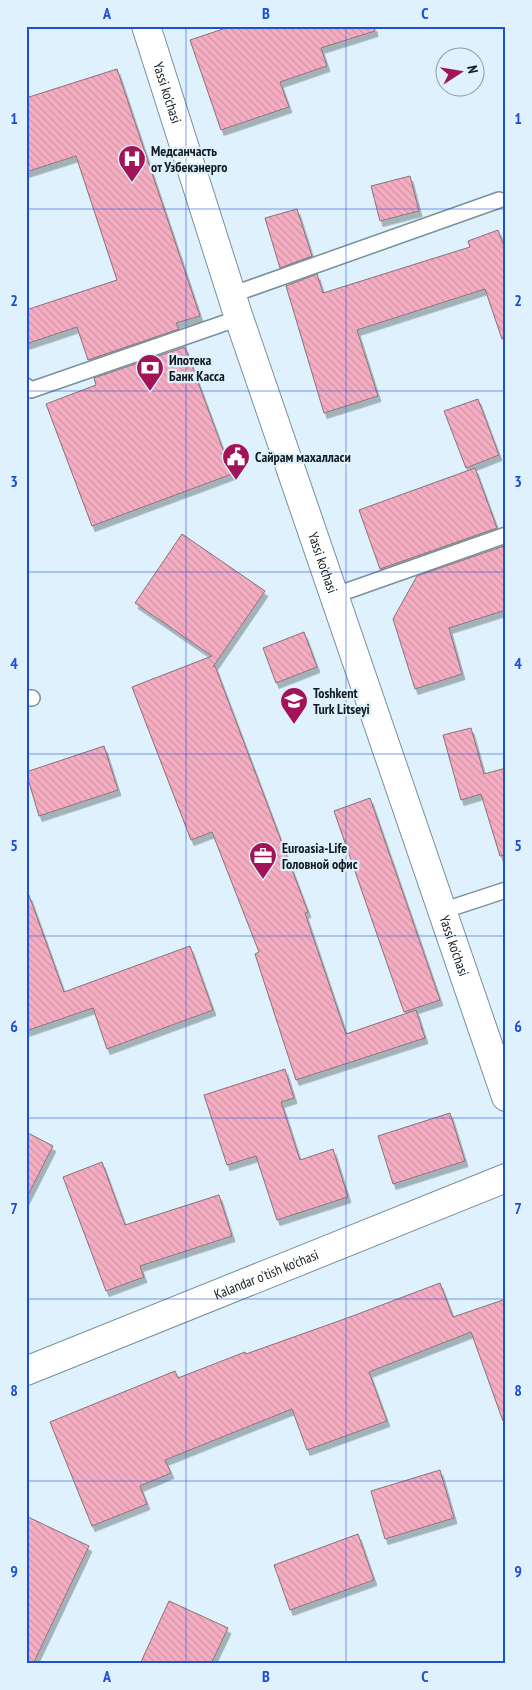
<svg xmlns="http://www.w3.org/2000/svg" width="532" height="1690" font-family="'PT Sans Narrow',sans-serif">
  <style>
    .building { fill: url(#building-back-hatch); stroke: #897177; filter: url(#shadow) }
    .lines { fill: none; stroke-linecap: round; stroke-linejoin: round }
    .lane-casing { stroke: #79909c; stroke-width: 18 }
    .street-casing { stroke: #79909c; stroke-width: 30 }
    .lane { stroke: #fff; stroke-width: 15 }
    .street { stroke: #fff; stroke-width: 28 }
    .grid { fill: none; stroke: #1d4ed8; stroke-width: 1; stroke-opacity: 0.55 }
    .labels { text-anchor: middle; stroke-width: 4.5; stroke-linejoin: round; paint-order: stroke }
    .street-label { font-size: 14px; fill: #111a1f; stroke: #def1fc }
    .poi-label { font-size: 14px; font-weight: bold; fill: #111a1f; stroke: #def1fc; text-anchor: start }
    .neatline { fill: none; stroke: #1d4ed8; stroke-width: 2 }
    .grid-label { font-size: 16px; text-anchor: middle; font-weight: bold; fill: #1d4ed8 }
  </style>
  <defs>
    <pattern id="building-back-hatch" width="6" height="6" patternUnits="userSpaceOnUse" patternTransform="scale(1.25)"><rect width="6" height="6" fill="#f5adc2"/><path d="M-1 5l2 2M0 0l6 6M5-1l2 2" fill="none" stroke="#d194a6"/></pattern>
    <filter id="shadow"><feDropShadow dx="3" dy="5.5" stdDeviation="0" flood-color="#0004"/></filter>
  </defs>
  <rect width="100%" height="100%" fill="#def1fc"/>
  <g class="building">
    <path d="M232,26H374L375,31L321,48L327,66L280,82L289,107L221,130L190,40Z"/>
    <path d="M117,69L200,316L176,323L179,329L88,360L77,327L26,344V310L117,280L76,156L26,172V98Z"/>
    <path d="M410,176L419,211L380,221L371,186Z"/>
    <path d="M297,209L312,256L280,268L265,218Z"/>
    <path d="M498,230L506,252V338L502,339L485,289L357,330L378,396L324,413L286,286L317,274L323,293L470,247L468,241Z"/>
    <path d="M185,347L232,474L92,526L46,404L96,385L94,378Z"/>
    <path d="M478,399L499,455L466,468L444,411Z"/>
    <path d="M475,468L497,528L380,569L359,510Z"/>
    <path d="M182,534L265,591L213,667L215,666L308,912L305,913L346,1034L416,1010L425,1038L296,1080L255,954L259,952L212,832L191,840L132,687L212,656L135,603Z"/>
    <path d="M504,546L506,552V610L449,628L462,674L415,689L393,619L417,576Z"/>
    <path d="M304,632L317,667L276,683L263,648Z"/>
    <path d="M471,728L484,774L506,768V855L500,856L481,794L461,800L443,735Z"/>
    <path d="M104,746L118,790L39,816L26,772Z"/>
    <path d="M370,798L440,1000L404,1012L334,811Z"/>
    <path d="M26,895H29L64,992L190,946L213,1010L107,1049L93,1008L26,1031Z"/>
    <path d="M285,1069L294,1098L281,1102L300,1160L333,1149L348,1197L277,1220L256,1156L227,1165L204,1095Z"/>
    <path d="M450,1113L465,1161L393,1184L378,1136Z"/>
    <path d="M26,1132L53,1146L26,1199Z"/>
    <path d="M102,1162L125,1225L219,1195L232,1236L140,1266L144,1277L106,1291L63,1177Z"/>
    <path d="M440,1283L453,1317L506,1299V1420L503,1421L471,1332L369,1372L387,1421L307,1450L292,1409L165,1460L171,1473L140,1486L147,1504L92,1526L50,1422L175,1371L178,1378L245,1352L246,1354L350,1317Z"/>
    <path d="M440,1470L454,1518L385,1539L371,1491Z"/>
    <path d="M26,1516L89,1546L33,1664H26Z"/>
    <path d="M358,1534L374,1580L290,1610L274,1565Z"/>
    <path d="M169,1601L228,1628L211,1664H140Z"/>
  </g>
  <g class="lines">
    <defs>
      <g id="lane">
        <path d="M231,295L499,200"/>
        <path d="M26,386L31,390L239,318"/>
        <path d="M333,596L506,535"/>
        <path d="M26,698H32"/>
        <path d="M442,911L506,890"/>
      </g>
      <g id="street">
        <path id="s1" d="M146,26L239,318L506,1097"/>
        <path id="s2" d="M26,1371L506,1178"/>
      </g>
    </defs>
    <use href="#lane" class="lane-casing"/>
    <use href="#street" class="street-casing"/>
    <use href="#lane" class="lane"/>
    <use href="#street" class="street"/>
  </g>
  <path class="grid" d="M186,26V1664M346,26V1664M26,209H506M26,391H506M26,572H506M26,754H506M26,936H506M26,1118H506M26,1299H506M26,1481H506"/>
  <defs>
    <symbol id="hospital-pin" viewBox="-11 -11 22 30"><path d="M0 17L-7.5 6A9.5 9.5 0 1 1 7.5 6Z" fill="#a31357" stroke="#def1fc"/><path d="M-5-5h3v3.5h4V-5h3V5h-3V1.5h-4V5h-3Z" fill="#fff"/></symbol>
    <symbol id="bank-pin" viewBox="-11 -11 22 30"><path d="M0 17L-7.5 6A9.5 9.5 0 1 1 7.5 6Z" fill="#a31357" stroke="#def1fc"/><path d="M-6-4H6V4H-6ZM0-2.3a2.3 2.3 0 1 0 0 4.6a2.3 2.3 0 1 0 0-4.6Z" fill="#fff"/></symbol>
    <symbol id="civic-pin" viewBox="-11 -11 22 30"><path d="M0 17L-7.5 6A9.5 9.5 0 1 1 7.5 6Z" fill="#a31357" stroke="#def1fc"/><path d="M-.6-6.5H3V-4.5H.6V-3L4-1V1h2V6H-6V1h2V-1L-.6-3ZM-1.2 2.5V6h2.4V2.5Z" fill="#fff"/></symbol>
    <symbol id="school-pin" viewBox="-11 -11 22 30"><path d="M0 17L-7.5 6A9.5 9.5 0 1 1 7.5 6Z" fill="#a31357" stroke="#def1fc"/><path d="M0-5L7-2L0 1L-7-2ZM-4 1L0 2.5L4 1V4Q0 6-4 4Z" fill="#fff"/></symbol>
    <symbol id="office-pin" viewBox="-11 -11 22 30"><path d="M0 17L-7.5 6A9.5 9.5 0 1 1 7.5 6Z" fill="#a31357" stroke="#def1fc"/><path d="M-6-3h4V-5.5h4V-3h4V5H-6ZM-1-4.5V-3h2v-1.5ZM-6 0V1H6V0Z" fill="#fff"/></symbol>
  </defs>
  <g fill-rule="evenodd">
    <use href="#hospital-pin" x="116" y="143" width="32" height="43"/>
    <use href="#bank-pin" x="134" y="352" width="32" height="43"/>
    <use href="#civic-pin" x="220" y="441" width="32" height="43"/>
    <use href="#school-pin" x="278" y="685" width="32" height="43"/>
    <use href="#office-pin" x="247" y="840" width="32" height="43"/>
  </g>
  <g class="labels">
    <g class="street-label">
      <text dy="5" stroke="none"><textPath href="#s1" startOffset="70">Yassi ko'chasi</textPath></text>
      <text dy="5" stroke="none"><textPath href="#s1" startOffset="565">Yassi ko'chasi</textPath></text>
      <text dy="5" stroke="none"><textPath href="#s1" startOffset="970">Yassi ko'chasi</textPath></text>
      <text dy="5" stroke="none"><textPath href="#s2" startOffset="259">Kalandar o'tish ko'chasi</textPath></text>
    </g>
    <g class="poi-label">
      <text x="151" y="156">Медсанчасть<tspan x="151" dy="16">от Узбекэнерго</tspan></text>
      <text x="169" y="365">Ипотека<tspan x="169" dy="16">Банк Касса</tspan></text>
      <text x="255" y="462">Сайрам махалласи</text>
      <text x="313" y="698">Toshkent<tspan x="313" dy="16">Turk Litseyi</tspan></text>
      <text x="282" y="853">Euroasia-Life<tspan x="282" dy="16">Головной офис</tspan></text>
    </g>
  </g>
  <rect width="532" height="1690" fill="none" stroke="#def1fc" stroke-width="55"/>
  <g transform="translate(460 72) rotate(78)"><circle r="24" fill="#def1fc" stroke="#8c9ba4"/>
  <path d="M0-4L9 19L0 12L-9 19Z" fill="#a31357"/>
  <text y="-8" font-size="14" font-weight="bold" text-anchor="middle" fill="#111a1f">N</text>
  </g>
  <rect x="28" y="28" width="476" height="1634" class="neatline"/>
  <g class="grid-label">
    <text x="107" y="19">A</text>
    <text x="266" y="19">B</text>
    <text x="425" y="19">C</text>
    <text x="14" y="124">1</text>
    <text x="518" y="124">1</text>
    <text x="14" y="306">2</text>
    <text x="518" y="306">2</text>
    <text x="14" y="487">3</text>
    <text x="518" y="487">3</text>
    <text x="14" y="669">4</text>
    <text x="518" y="669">4</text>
    <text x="14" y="851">5</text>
    <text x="518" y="851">5</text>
    <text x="14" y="1032">6</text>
    <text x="518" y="1032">6</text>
    <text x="14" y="1214">7</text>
    <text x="518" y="1214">7</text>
    <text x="14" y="1396">8</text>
    <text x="518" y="1396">8</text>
    <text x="14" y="1577">9</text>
    <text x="518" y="1577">9</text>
    <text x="107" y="1682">A</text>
    <text x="266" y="1682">B</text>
    <text x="425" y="1682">C</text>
  </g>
</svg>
